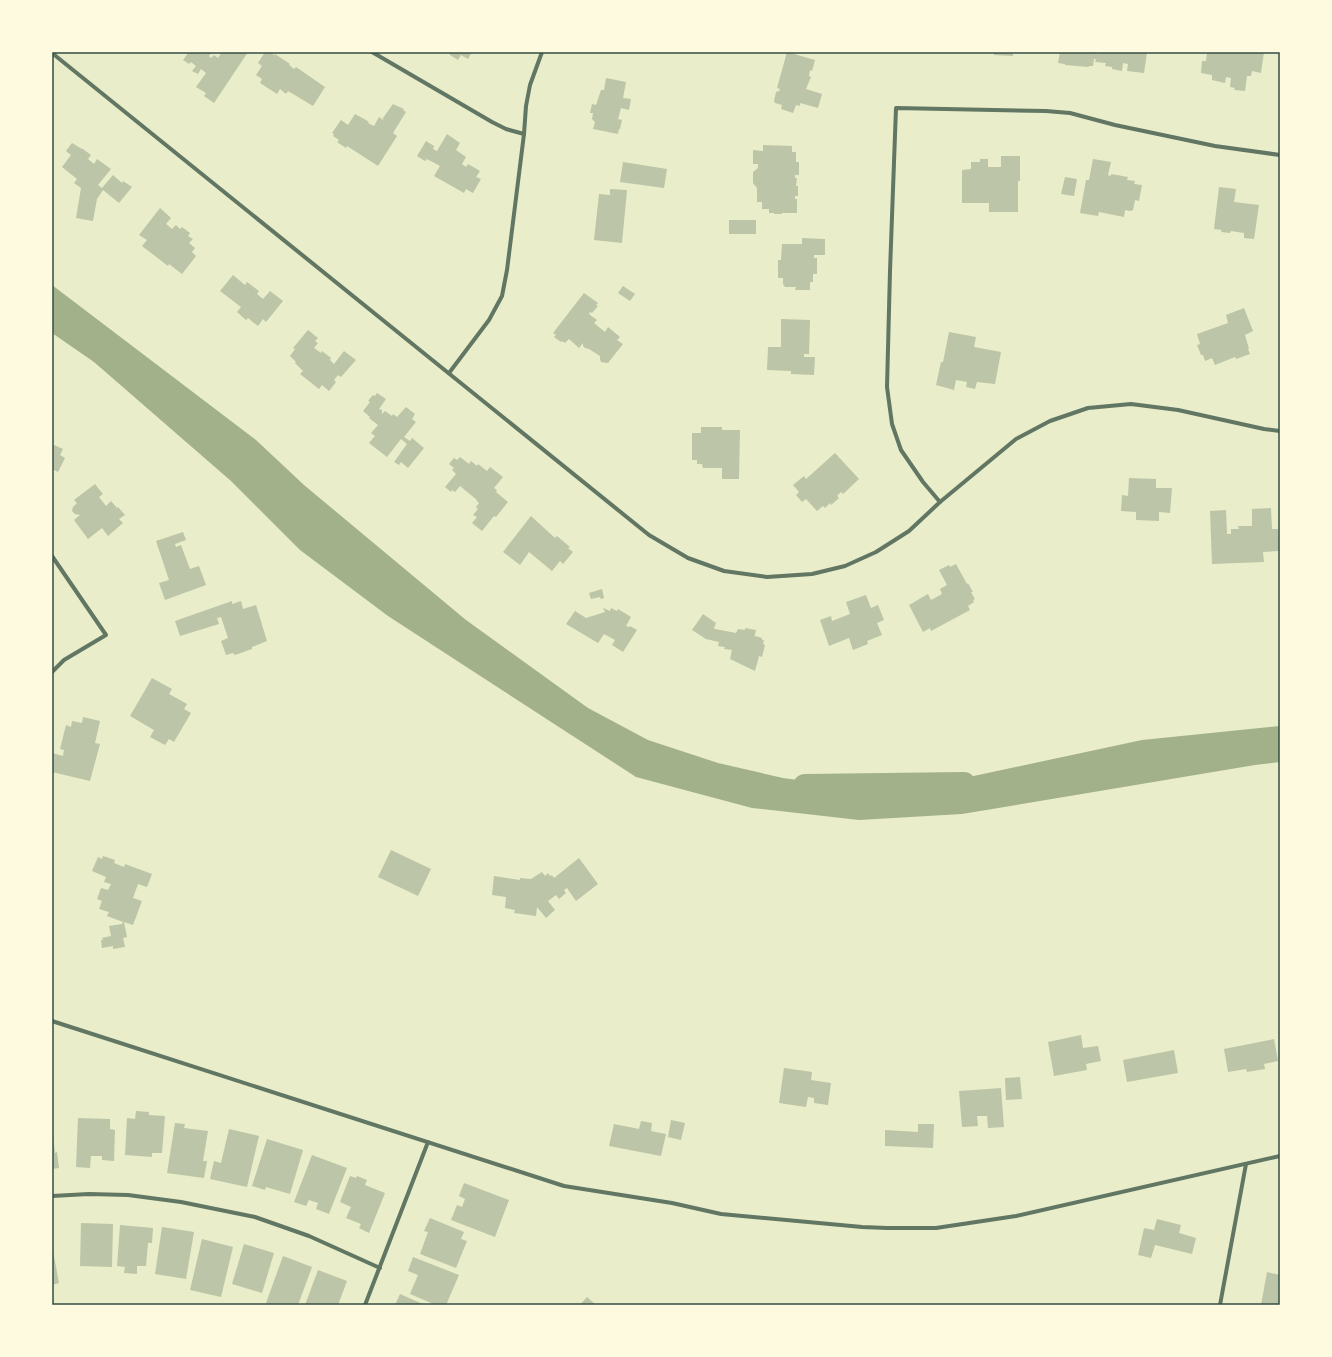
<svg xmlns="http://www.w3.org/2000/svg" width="1332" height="1357" font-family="'Open Sans',sans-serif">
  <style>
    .water { fill: #a3b18a }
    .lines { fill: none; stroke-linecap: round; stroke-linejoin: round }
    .river { stroke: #a3b18a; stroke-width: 24 }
    .building { fill: #bcc5a7 }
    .minor { stroke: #617663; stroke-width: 4 }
    .neatline { fill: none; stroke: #344e41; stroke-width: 1.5 }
  </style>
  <rect width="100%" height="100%" fill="#e9edc9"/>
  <path class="water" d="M52,285L256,440L304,485L466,620L588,708L648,740L718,763L783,778L870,790L941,783L1142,740L1280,726V762L1255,765L962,814L859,820L752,808L636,777L388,616L300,550L231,481L94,362L52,333Z"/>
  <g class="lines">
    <path class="river" d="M805,786L964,784"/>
  </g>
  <g class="building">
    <path d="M189,52H201L204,54L205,52H210L211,53L209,56L211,58L214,55L218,58L222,52H248L214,103L204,96L206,93L196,87L206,73L201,69L198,74L192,71L196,66L191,62L189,64L183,60Z"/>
    <path d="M265,52H269L274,55L275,54L290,64L289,65L294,69L296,67L325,87L313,106L288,91L286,94L280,89L277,94L260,83L262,79L256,75L262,66L258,63Z"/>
    <path d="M447,52H472L468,59L461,55L458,60L450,55V54Z"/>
    <path d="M787,52L815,60L812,71L810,70L809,76L811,77L806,89L822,94L818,108L800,103V106L796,105L793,113L781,109L782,105L775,103L774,101L776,92L779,91L780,89L777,88Z"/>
    <path d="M994,52H1013V56L994,55Z"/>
    <path d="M1060,52H1092V53L1099,54L1100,52H1147L1144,73L1127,71L1128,64L1123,63L1122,71L1112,69V67L1105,66L1106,63L1095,62L1096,59H1094L1093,66H1089V67L1065,65V64L1058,63Z"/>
    <path d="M1207,52H1264L1261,73L1252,71L1251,76H1247L1245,91L1234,90L1235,88L1230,87L1231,78L1226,77L1225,83L1212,80V75L1201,73L1202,61H1206Z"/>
    <path d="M606,78L626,82L623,98L631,99L629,110L621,108L618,119L622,120L620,129H619L618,134L593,129L595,122L592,119L593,113H590L592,104L596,105L601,90H604Z"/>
    <path d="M393,104L404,109L403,110L406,112L393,133L397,136L378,166L347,146L346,148L337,142L339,140L333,136L334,134L332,133L341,120L348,125L355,114L366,120L369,122L368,123L374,126L379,117L383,120V118Z"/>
    <path d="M447,134L460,143L456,150L466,157L462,164L466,167L468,164L480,171L476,177L481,179L473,193L466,189L464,193L434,176L440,166L427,159L425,161L417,156L426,141L434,146L433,149L437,151Z"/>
    <path d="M72,143L82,149H83L91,155L88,159L94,164L97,159L111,169L98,185L102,188L113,175L122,183L123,181L132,187L119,203L103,190L97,199L93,221L76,218L81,188L74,183L77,179L62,167L71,155L66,151Z"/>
    <path d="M763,145L792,146V152H796V162H799V175H795V178H797L796,186H798V196H795V199H797V213H782V214H774V213H769V209H762V202H757V188L753,183V172L758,168V164H753V150L763,151Z"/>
    <path d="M1001,156H1020V181H1018V212H989V203H962V170L971,169V162H980V159H988V167H1001Z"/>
    <path d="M1093,159L1111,162L1108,175L1111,176V174L1128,177L1127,180L1135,181L1134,184L1142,185L1139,201L1135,200L1133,210L1130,211L1125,210L1124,217L1099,212L1098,216L1080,213L1086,180H1089Z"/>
    <path d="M623,162L667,169L664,188L620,182Z"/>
    <path d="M1065,177L1077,179L1074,196L1061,194Z"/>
    <path d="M1219,187L1236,189L1234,202L1259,205L1254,239L1244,238V233L1231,231L1230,233L1221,232L1222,230L1214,229Z"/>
    <path d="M610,189L627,190L622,243L594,240L599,194L610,195Z"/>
    <path d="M160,208L171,218L166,224L172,229L176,225L180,229L182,227L190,233L188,236L193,239L189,243L195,248L192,252L196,256L182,274L169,264L168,266L142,246L147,240L139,235Z"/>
    <rect x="729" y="220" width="27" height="14"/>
    <path d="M802,238L825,239V255H814V258H817V274H813V282H810V290H795L796,287H785L783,284V278H778V260H781L782,244H802Z"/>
    <path d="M233,275L245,285L247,282L259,291L257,294L263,299L270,291L283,301L266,322L263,319L258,326L248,318L246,320L237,312L241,307L220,291Z"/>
    <path d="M623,286L635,294L630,301L618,293Z"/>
    <path d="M584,293L598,303L596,305L598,306L592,313L590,312L589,314L597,320L594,323L605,332L608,327L620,337L617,340L623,344L608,363L601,362L600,359V356L589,349L585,348L583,346V343L579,348L569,339L565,343L562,341L561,342L554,337L556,335L553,333Z"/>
    <path d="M1244,308L1253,331L1245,335L1249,349H1248L1250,354L1236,359L1235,357L1215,365L1212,358L1205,361L1203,355H1201L1197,345L1200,344L1197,334L1228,323L1226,315Z"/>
    <path d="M781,319L810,320L809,354H804V357H815L814,375L791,374V371L767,370L768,347H781Z"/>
    <path d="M308,330L318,338L315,341L318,343L314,348L321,353L322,351L331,358L330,360L334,364L344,351L356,360L341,377L338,375L334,380L336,382L329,391L322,385L319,389L300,374L303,371L295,363L296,362L290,356L295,349L293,348Z"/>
    <path d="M949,332L976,337L974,347L1001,352L995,384L977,382L975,389L966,387L967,382L956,380L954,390L936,385L941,362H943Z"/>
    <path d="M377,393L386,399L379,409L382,410V414L385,411L392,416L393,414L397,417L406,407L415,414L412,419L416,422L404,437L410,441L412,438L424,448L408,468L401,462L399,465L394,462L407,444L401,439L387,457L369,443L375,436L371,433L378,425L369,418L370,417L363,411L370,402L368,401L373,395L375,396Z"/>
    <path d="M701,427H722V430H740L739,479H722V468H703L702,464H697V460H692V433H701Z"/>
    <path d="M54,445L63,449L60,455L65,458L58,472L52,469V447Z"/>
    <path d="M835,453L859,479L843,494L841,492L837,496L839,498L831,505L830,503L825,508L823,506L817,511L806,499L802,502L796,495L799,492L793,485L804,476L806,479Z"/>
    <path d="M460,457L469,464L471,461L477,466L478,464L487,471L490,467L503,477L494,488L497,490L496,492L508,502L496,517L494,516L482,531L472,523L477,517L473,515L478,509L476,507L479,503L476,500H477L460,486L455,492L452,490L451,492L445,487L456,474L452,470L454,468L449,464L454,458L457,460Z"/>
    <path d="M1129,478L1156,479V488H1172L1170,513L1159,512V521L1136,520V512L1121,511L1122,495L1128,496Z"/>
    <path d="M95,484L103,494L99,497L106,506L111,501L117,508L118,507L125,515L119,519L123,523L108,536L102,528L88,539L74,520L80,515L75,514L72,511L73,507L77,503L74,500Z"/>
    <path d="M1271,508L1272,529H1278L1279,551L1263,552L1264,562L1212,564L1210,511L1226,510L1227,534H1231V529H1239L1238,526H1252V509Z"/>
    <path d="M531,516L555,538L557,536L570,547L568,548L573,552L563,564L560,561L552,571L529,552L520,565L503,552Z"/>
    <path d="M183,532L186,540L175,544L176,547L181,545L190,569L199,566L206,585L165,600L159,583L169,580L156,541Z"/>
    <path d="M956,564L967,584L968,583L973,592H971L975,599L973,600L974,602L968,606L970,610L931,631L930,628L923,632L909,605L928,594L931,600L942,594L940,589L947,585L939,570L949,565L950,567Z"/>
    <path d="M602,589L604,598L601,599L600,597L591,599L589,593Z"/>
    <path d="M866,595L871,608L878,605L884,620L877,623L882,635L867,641L868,644L853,650L849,638L829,646L820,620L831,616L832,621L850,614L846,602Z"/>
    <path d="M232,601V604L241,601L243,609L256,605L267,641L252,647V649L235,655L233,653L226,655L221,641L228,638L221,617L217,618L219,624L180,636L175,621Z"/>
    <path d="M603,608L610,611L611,608L617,611L618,609L631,617L626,626L629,627L630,626L637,630L623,652L612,645L615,640L604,634L598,643L566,624L575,611L586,618L605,612Z"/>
    <path d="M703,614L716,623L714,628L715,629L736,633L738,629L745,630V628L756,630L754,638L755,636L762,638V640H764L763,644L765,645L762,657L759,656L755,671L730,659L732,650L724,649L725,647L718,646L719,642L706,639L692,630Z"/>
    <path d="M152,678L172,689L169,694L187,704L184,709L191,713L174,742L169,739L165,745L150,737L154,730L130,716Z"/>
    <path d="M83,717L100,721L95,743L100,744L90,781L52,772V753L63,756L64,750L60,749L66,725L71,727L72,721L82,723Z"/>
    <path d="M391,850L431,869L418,896L378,877Z"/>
    <path d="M103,856L115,860L114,863L124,867L125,864L152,874L147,887L138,884L133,898L142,901L133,925L124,922L127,937L123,938L125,947L113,949V946L102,948L101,940H103L102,938L111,936L109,926L122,924L123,922L107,916L109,912L99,909L102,901L97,899L101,888L108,890L111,884L104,882L106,877L92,871L98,857L102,859Z"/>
    <path d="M579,858L598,884L576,901L567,888L564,890L566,893L559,899L556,895L548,901L555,910L546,918L537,907L536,916L514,913L515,910L505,908L506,897L492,895L494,876L520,880V878L531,879L542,872L545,876L548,873L550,876L552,875L554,878Z"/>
    <path d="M1081,1035L1083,1048L1098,1046L1101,1061L1086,1064L1087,1070L1054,1076L1048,1042Z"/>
    <path d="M1274,1039L1278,1061L1264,1064L1265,1069L1247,1072L1246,1069L1228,1072L1224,1049Z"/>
    <path d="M1174,1050L1178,1073L1127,1082L1123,1060Z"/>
    <path d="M784,1068L812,1072L811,1080L831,1083L828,1105L814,1103V1098L808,1097L806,1107L779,1103Z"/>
    <path d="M1020,1077L1022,1099L1006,1100L1005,1078Z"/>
    <path d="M1001,1088L1004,1127L988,1128L987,1116H977L978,1126L962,1127L959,1091Z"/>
    <path d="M136,1111L149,1112V1115L165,1116L162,1153H152V1157L125,1155L127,1118L135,1119Z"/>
    <path d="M78,1118L110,1119V1129L115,1130L114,1161L102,1160V1156H91L90,1168L76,1167Z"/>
    <path d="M671,1120L685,1123L681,1140L668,1137Z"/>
    <path d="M641,1121L652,1123L651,1131L666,1134L661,1156L609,1146L614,1124L639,1129Z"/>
    <path d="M175,1123L185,1124L184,1128L208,1131L203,1161H207L204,1178L167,1173Z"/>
    <path d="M918,1124H934L933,1148L885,1146V1130L918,1132Z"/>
    <path d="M229,1129L259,1136L247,1187L210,1179L214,1161L221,1163Z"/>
    <path d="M53,1135L55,1153L57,1152L59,1168L52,1169V1136Z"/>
    <path d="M267,1139L303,1150L290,1194L266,1187L265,1190L252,1186Z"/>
    <path d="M312,1155L347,1168L329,1214L316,1209L318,1203L309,1200L306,1206L294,1202Z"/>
    <path d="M350,1176L356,1178L357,1176L367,1180L365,1185L385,1193L369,1233L359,1228L361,1224L346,1218L351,1207L340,1202Z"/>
    <path d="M464,1183L509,1200L495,1237L451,1220L457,1205L462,1207L465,1199L459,1196Z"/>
    <path d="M430,1218L464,1232L461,1239L467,1241L456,1268L420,1254L428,1232L424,1231Z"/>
    <path d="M1157,1219L1181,1225L1179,1233L1196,1238L1192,1254L1155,1245L1151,1258L1138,1255L1144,1228L1154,1230Z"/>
    <path d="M81,1223L113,1224L112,1267L80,1266Z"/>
    <path d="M120,1225L153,1228L152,1243H148L146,1266H137V1274L124,1273L125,1267L117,1266Z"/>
    <path d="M162,1227L194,1232L186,1279L155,1274Z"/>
    <path d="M202,1239L233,1247L221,1297L190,1290Z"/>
    <path d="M244,1244L274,1253L262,1293L232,1284Z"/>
    <path d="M52,1245L59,1283L52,1285Z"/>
    <path d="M283,1256L312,1267L298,1305H272L266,1303Z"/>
    <path d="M413,1257L459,1275L446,1305H436L410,1294L418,1275L408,1271Z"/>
    <path d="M318,1270L347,1281L338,1305H305Z"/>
    <path d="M1267,1272L1280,1275V1305H1261Z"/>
    <path d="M400,1294L425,1305H395Z"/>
    <path d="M587,1297L596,1305H580Z"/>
  </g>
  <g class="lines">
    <g class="minor">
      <path d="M372,52L492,122L506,129L524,134"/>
      <path d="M52,53L649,535L688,558L724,571L767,577L812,574L845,566L876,552L909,531L940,502L1016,439L1050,421L1088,408L1131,404L1178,410L1264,429L1280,431"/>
      <path d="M449,373L489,320L502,296L507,270L524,134L526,106L530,85L542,52"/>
      <path d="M940,502L923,482L901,450L892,424L887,387L890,271L896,108L1046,111L1070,113L1115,125L1215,146L1280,155"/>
      <path d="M52,556L106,635L64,660L52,672"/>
      <path d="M52,1021L564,1186L672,1203L721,1214L862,1227L887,1228H936L1016,1216L1280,1156"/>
      <path d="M52,1196L89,1194L128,1195L181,1202L255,1217L309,1236L380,1268"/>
      <path d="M365,1305L428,1142"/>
      <path d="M1220,1305L1246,1164"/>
    </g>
  </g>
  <rect width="1332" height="1357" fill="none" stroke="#fefae0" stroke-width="106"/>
  <rect x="53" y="53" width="1226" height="1251" class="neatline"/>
</svg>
